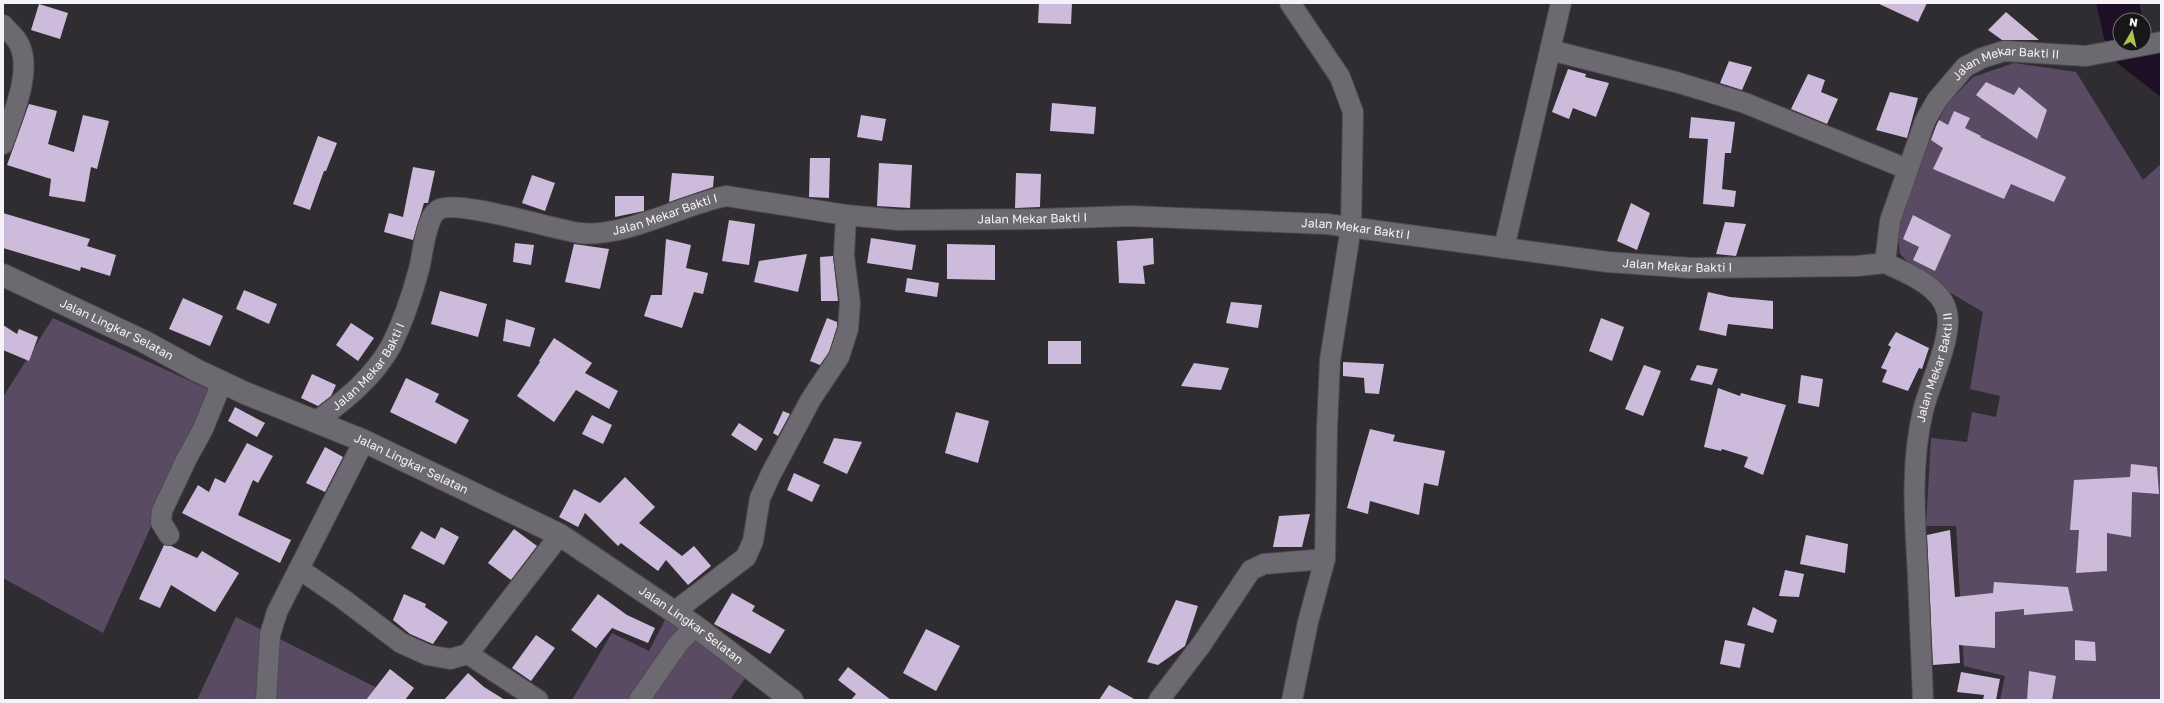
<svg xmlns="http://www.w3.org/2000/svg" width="2164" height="703" font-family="'Golos Text',sans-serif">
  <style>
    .green { fill: #594b64 }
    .water { fill: #1d1026 }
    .building { fill: #ccbbda }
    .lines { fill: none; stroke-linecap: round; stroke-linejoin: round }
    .street-casing { stroke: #4d4a4f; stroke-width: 22 }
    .secondary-casing { stroke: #4d4a4f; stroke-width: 24 }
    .street { stroke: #6d6970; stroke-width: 20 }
    .secondary { stroke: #6d6970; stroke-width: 22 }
    .labels { text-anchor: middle; stroke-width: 4; stroke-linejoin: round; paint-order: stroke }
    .street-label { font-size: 12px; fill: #f5f3f7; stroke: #171618 }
  </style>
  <rect width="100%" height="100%" fill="#302d32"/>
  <g class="green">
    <path d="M2014,63L2076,72L2143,180L2161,164V700H2000L2005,676L1964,666L1956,526H1926L1931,438L1967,442L1972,412L1996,417L2000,396L1970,389L1983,312L1922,276L1900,254L1897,228L1921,159L1946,105L1973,77Z"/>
    <path d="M53,318L212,391L103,633L3,578V397Z"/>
    <path d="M236,617L401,700H197Z"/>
    <path d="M666,618L746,677L730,700H572L612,633L649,651Z"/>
  </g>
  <path class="water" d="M2096,3H2139L2143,20H2120V44H2144V21L2161,51V97L2117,63L2104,38Z"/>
  <g class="building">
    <path d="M1039,3H1072L1071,24L1038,23Z"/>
    <path d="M1877,3H1927L1918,22Z"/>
    <path d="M39,4L68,13L60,39L31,30Z"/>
    <path d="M2006,12L2039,40H2002L1988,30Z"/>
    <path d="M1729,61L1752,67L1742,90L1720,83Z"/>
    <path d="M1568,69L1586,74L1585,77L1609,83L1596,117L1573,108L1569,119L1552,112Z"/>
    <path d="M1808,74L1825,80L1821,92L1838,99L1827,124L1791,109Z"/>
    <path d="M1986,82L2014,95L2019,87L2047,110L2037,139L1976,95Z"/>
    <path d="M1890,92L1918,98L1907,138L1876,130Z"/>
    <path d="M1052,103L1096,107L1094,134L1050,131Z"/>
    <path d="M29,104L57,111L48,144L74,152L83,115L109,121L97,169L91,167L85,202L49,196L51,179L7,165Z"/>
    <path d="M1954,111L1970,118L1965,128L1981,136L1980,137L2066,177L2054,202L2011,184L2004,199L1933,169L1943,148L1931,140L1936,126L1939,120L1948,125Z"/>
    <path d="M861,115L886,119L882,141L857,137Z"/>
    <path d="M1691,117L1735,122L1731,153H1725L1722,189L1736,191L1734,207L1703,204L1708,139L1689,138Z"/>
    <path d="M318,136L337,143L326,171H324L310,210L293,204Z"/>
    <path d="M810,158H830L829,198L809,197Z"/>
    <path d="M879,163L912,165L910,208L877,206Z"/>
    <path d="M413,167L435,171L428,203H424L413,240L384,232L389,213L403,217Z"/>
    <path d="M672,173L714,176L713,187L669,202Z"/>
    <path d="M1016,173L1041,174L1040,207L1015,208Z"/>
    <path d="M532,175L555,183L545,211L522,203Z"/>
    <path d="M615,196H644V211L615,217Z"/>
    <path d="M1631,203L1650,213L1637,250L1617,241Z"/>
    <path d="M3,213L90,239L87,246L116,255L110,276L81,267L80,271L3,248Z"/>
    <path d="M1913,215L1951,235L1935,271L1913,260L1919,247L1903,239Z"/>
    <path d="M729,220L755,224L749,265L722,261Z"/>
    <path d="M1725,222L1746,224L1736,256L1716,254Z"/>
    <path d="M871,238L916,245L912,270L867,263Z"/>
    <path d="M1153,238L1154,264L1143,266L1145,284L1119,283L1117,241Z"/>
    <path d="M666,239L691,245L686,268L708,273L703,294L694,292L682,328L644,316L651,295H662Z"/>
    <path d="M515,243L534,245L531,265L513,262Z"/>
    <path d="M574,244L609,249L600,289L565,282Z"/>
    <path d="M947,244L995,245V280L947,279Z"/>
    <path d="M807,254L798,292L754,282L759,261Z"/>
    <path d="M833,256L838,301H821L820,257Z"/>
    <path d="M907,278L939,283L937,297L905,292Z"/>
    <path d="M244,290L277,304L269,324L236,309Z"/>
    <path d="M440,291L487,304L478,337L431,324Z"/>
    <path d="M1708,292L1730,297L1773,301V329L1728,324L1726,336L1699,330Z"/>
    <path d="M183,298L223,316L210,346L169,329Z"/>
    <path d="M1231,302L1262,305L1258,328L1226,323Z"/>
    <path d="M827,318L837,322V327L829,352L820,365L810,361Z"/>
    <path d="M1601,318L1624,327L1612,361L1589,351Z"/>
    <path d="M506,319L535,328L530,347L503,341Z"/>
    <path d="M351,323L374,338L358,361L336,345Z"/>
    <path d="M3,325L17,334L19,329L38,337L29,361L3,350Z"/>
    <path d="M1896,332L1929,348L1922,369L1919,368L1908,391L1882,382L1887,370L1881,368L1891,347L1888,345Z"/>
    <path d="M554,338L592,363L585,373L618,391L609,409L576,390L554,422L517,396L540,362L539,361Z"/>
    <rect x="1048" y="341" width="33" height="23"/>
    <path d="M1343,362L1384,364L1379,394L1365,393L1364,378L1343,376Z"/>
    <path d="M1194,363L1229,368L1221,390L1181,386Z"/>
    <path d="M1644,365L1661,371L1643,416L1625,409Z"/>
    <path d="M1697,365L1718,369L1712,385L1690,380Z"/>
    <path d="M312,374L336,385L331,396L318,406L301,398Z"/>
    <path d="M1801,375L1823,379L1819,407L1798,403Z"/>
    <path d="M406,378L439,394L435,402L469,420L456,444L390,412Z"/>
    <path d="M1718,388L1740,396L1741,393L1786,405L1763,475L1744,467L1748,457L1722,449L1721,451L1704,447Z"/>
    <path d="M235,407L265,423L257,437L228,421Z"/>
    <path d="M783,411L790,414L778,436L773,433Z"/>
    <path d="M956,412L989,421L978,463L945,453Z"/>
    <path d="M592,415L612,425L603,444L582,434Z"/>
    <path d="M739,423L763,439L756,451L731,435Z"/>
    <path d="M1370,429L1395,435L1393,441L1445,451L1438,486L1424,483L1419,515L1370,501L1368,514L1347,508Z"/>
    <path d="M834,438L862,442L847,474L823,463Z"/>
    <path d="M247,443L273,456L258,483L253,480L238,515L291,540L280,563L182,513L198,485L209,492L215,478L225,483Z"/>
    <path d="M325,447L343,457L325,492L306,483Z"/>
    <path d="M2131,464L2157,467L2159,494L2132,492L2131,537L2107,533V571L2076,573L2079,530H2070L2074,480L2130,477Z"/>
    <path d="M794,473L820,485L812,502L787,490Z"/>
    <path d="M625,477L655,507L639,523L682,556L694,546L711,566L688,585L666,560L658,571L621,543L618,546L585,513L578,527L559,517L574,489L600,503Z"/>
    <path d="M1310,514L1302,547H1273L1279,516Z"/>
    <path d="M441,527L459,537L444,565L411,548L421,531L435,539Z"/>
    <path d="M514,529L537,546L511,580L488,563Z"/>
    <path d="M1950,530L1955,597L1993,593L1994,582L2068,587L2073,611L2024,615V609L1995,612V648L1959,645L1960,663L1933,665L1927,535Z"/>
    <path d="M1806,535L1848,544L1845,573L1800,564Z"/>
    <path d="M164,545L171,546L197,558L202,551L239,573L215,612L171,585L160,608L139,599Z"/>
    <path d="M1785,570L1804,574L1799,597L1779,596Z"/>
    <path d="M732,593L755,606L752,611L785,630L770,654L714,624Z"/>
    <path d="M404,594L426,604L425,607L448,622L433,644L410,634L393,620Z"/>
    <path d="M598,594L627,615L655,628L648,643L612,628L596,648L571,630Z"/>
    <path d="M1176,600L1198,606L1185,646L1158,665L1147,662Z"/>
    <path d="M1753,607L1777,620L1773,633L1747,625Z"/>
    <path d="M926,629L960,646L936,691L903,673Z"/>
    <path d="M536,635L555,648L531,681L512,668Z"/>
    <path d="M1725,640L1745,644L1740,668L1720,664Z"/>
    <path d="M2075,640L2095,642L2096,661L2075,660Z"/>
    <path d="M848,667L891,700H851L856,694L838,680Z"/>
    <path d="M390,669L414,688L405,700H366Z"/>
    <path d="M2029,671L2056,676L2052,700H2027Z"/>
    <path d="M1961,672L2000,679L1996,700H1983L1984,695L1957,692Z"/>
    <path d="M468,673L484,687L505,700H444Z"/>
    <path d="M1109,685L1136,700H1099Z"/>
  </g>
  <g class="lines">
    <defs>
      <g id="street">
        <path d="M1290,3L1340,77L1353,112L1351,227L1330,360L1327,429L1325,559L1308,622L1292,700"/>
        <path d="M3,25C8,31 16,37 19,44C33,71 12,117 3,144"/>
        <path d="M1550,50L1676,82L1745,103L1907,169"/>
        <path d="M1504,248L1561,3"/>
        <path id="s1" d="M317,421C345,400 373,378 391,346C403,322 412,295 419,269C423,253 424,232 432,217C433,214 436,212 438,210C457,198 554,230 580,233C625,238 681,205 726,196L846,215L899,220L1039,219L1130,216L1327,224L1608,262L1691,268L1857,266L1885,263"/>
        <path d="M169,535L161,522L162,511L186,460L203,429L222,382"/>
        <path d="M299,569L343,599L401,643L428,655L450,659L468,654"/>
        <path d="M674,612L746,557L753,541L760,498L771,474L811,399L839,357L848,329L850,303L844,256L846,215"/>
        <path d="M266,700L270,635L277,612L364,441"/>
        <path d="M538,700L468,654L560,535"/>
        <path d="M639,700L678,644L695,626"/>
        <path d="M1159,700L1201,645L1251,570L1264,564L1325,559"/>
        <path id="s2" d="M1923,700C1921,659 1920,617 1918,576C1915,521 1910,466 1923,411C1929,385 1953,337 1947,312C1941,286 1907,273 1885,263L1890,221L1925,121L1937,100L1965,67L1982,58L2004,51L2086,56L2161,42"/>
      </g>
      <g id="secondary">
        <path id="s3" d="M3,275L143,341L196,370L245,393L364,441L560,535L695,626L792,700"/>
      </g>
    </defs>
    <use href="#street" class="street-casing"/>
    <use href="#secondary" class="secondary-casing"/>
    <use href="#street" class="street"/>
    <use href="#secondary" class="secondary"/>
  </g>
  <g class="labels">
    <g class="street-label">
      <text dy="4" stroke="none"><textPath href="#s2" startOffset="731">Jalan Mekar Bakti II</textPath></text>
      <text dy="4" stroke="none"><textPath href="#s1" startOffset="484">Jalan Mekar Bakti I</textPath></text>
      <text dy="4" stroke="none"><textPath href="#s1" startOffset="856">Jalan Mekar Bakti I</textPath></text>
      <text dy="4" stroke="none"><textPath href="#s1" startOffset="1180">Jalan Mekar Bakti I</textPath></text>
      <text dy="4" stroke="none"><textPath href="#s1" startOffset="1504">Jalan Mekar Bakti I</textPath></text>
      <text dy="4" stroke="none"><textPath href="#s3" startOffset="126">Jalan Lingkar Selatan</textPath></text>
      <text dy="4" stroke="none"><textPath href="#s1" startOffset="76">Jalan Mekar Bakti I</textPath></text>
      <text dy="4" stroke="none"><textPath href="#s2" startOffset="335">Jalan Mekar Bakti II</textPath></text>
      <text dy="4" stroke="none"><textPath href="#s3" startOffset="450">Jalan Lingkar Selatan</textPath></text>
      <text dy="4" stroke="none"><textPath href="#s3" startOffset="774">Jalan Lingkar Selatan</textPath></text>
    </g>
  </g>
  <rect width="2164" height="703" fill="none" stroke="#f5f3f7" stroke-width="8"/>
  <g transform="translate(2132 32) rotate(9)"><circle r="19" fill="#171618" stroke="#706e71"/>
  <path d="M0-3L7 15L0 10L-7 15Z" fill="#b5c249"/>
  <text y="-6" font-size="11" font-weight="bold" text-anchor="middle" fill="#f5f3f7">N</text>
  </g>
</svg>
